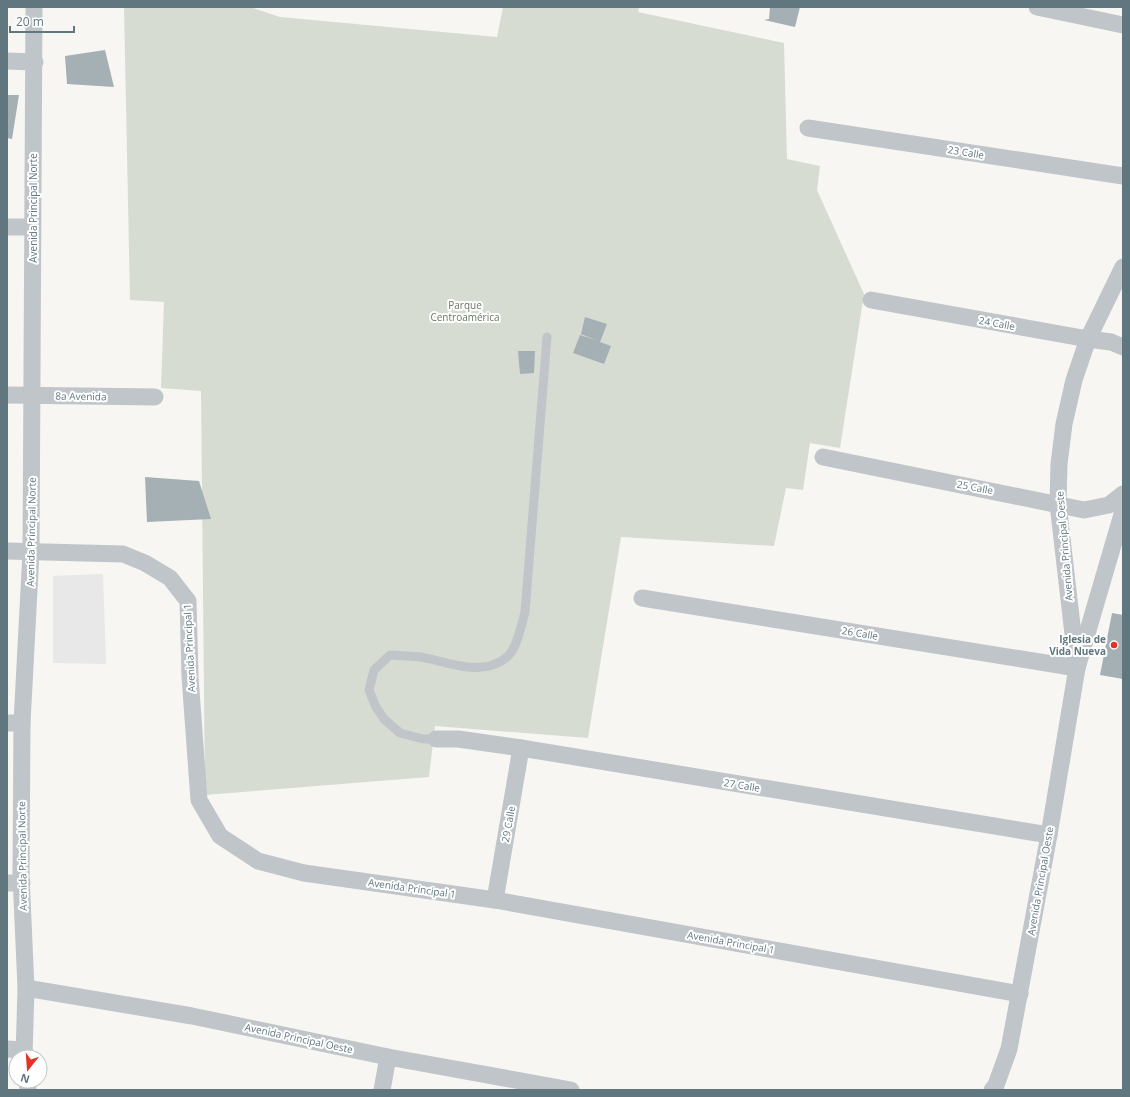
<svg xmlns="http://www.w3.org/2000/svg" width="1130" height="1097" font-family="'Open Sans',sans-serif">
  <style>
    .built { fill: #e7e8e7 }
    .green { fill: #d7dcd2 }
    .building { fill: #a4b0b3 }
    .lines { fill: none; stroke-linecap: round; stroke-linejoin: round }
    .service { stroke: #bfc5c8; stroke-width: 9 }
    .minor { stroke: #bfc5c8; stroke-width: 17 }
    .poi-dot { fill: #e63225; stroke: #fff; stroke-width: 1.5 }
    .labels { text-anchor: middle; stroke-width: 4; stroke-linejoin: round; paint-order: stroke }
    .street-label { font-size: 10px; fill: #61777f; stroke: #fff }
    .park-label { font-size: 10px; fill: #687760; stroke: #fff }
    .poi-label { font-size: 10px; font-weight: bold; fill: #61777f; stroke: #fff; text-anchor: end }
  </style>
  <rect width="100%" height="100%" fill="#f7f6f3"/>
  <path class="built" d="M103,574L106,664L53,663V576Z"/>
  <path class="green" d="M124,7H250L280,17L497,37L503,7H639L638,12L784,43L787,159L820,166L817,190L864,294L840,448L810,443L803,490L786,488L774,546L621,537L588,738L435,726L429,777L205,795L201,391L161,388L164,302L130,300Z"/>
  <g class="building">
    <path d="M770,7H800L795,27L764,20L769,19Z"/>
    <path d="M105,50L114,87L67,84L65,56Z"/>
    <path d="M7,95H19L12,139L7,138Z"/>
    <path d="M585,317L607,324L600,342L611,346L604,364L573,353L580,335L596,340L581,334Z"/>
    <path d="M518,351H535L534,373L520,374Z"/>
    <path d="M145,477L199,481L211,519L147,522Z"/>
    <path d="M1112,613L1123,615V679L1100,675Z"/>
  </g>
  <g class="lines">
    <path class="service" d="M436,739H423L400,733L384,719L376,707L369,690L374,670L390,655C400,656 411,656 421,657C449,662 482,678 507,657C517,649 522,623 525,612L547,337"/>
    <g class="minor">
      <path d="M1037,7L1123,25"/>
      <path d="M7,61L35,62"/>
      <path d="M808,128L1123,176"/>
      <path d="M7,227H32"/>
      <path d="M871,300L1088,339L1111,342L1123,347"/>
      <path d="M7,395L155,397"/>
      <path d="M823,457L1084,510L1109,505L1123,494"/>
      <path d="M7,551L123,554L145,563L170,578L188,601L190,677L199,800L220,836L258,861L304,873L495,900L1020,994"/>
      <path d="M642,598L1077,668"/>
      <path d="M1076,660L1058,504L1059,464L1064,424L1074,380L1088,339L1123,267"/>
      <path d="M7,723H22"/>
      <path d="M436,739H458L521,748L1049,835"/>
      <path d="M7,883H22"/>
      <path d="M495,900L521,748"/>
      <path d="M26,988L192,1016L388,1057L571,1090"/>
      <path d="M7,1049L24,1050"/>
      <path d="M24,1057L26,988L21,876L22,723L31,552L34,7"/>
      <path d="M27,1081L28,1090"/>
      <path d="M382,1090L388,1057"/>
      <path d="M992,1090L996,1085L1009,1049L1049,835L1077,668L1123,511"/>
    </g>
  </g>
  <circle class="poi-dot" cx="1114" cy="645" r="4"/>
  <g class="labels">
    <g class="street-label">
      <text transform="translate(966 152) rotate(9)" y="4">23 Calle</text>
      <text transform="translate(33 208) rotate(-90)" y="4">Avenida Principal Norte</text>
      <text transform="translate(997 323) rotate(10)" y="4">24 Calle</text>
      <text transform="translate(81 396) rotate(1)" y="4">8a Avenida</text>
      <text transform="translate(975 487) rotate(11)" y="4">25 Calle</text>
      <text transform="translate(31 532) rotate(-89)" y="4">Avenida Principal Norte</text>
      <text transform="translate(1064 546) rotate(-95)" y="4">Avenida Principal Oeste</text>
      <text transform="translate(860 633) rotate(9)" y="4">26 Calle</text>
      <text transform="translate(189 648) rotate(-93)" y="4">Avenida Principal 1</text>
      <text transform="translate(742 785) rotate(9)" y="4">27 Calle</text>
      <text transform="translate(508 824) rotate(-80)" y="4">29 Calle</text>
      <text transform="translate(22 856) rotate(-91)" y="4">Avenida Principal Norte</text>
      <text transform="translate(1040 881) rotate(-80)" y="4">Avenida Principal Oeste</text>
      <text transform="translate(412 888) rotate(8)" y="4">Avenida Principal 1</text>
      <text transform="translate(731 942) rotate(10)" y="4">Avenida Principal 1</text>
      <text transform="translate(299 1038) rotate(12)" y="4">Avenida Principal Oeste</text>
    </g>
    <g class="park-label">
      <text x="465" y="309">Parque<tspan x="465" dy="12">Centroamérica</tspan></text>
    </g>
    <g class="poi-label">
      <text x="1106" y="643">Iglesia de<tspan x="1106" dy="12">Vida Nueva</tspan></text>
    </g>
  </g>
  <rect width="1130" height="1097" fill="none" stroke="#61777f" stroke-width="16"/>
  <g transform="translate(28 1069) rotate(197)"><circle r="19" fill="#ffffff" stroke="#c0c9cc"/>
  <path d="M0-3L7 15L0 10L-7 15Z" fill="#e63225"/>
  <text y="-6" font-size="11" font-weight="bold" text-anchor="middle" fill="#61777f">N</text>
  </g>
  <path d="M10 26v6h64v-6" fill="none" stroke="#61777f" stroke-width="2"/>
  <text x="16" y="26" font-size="12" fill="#61777f" stroke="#ffffff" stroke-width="3" paint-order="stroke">20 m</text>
</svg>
